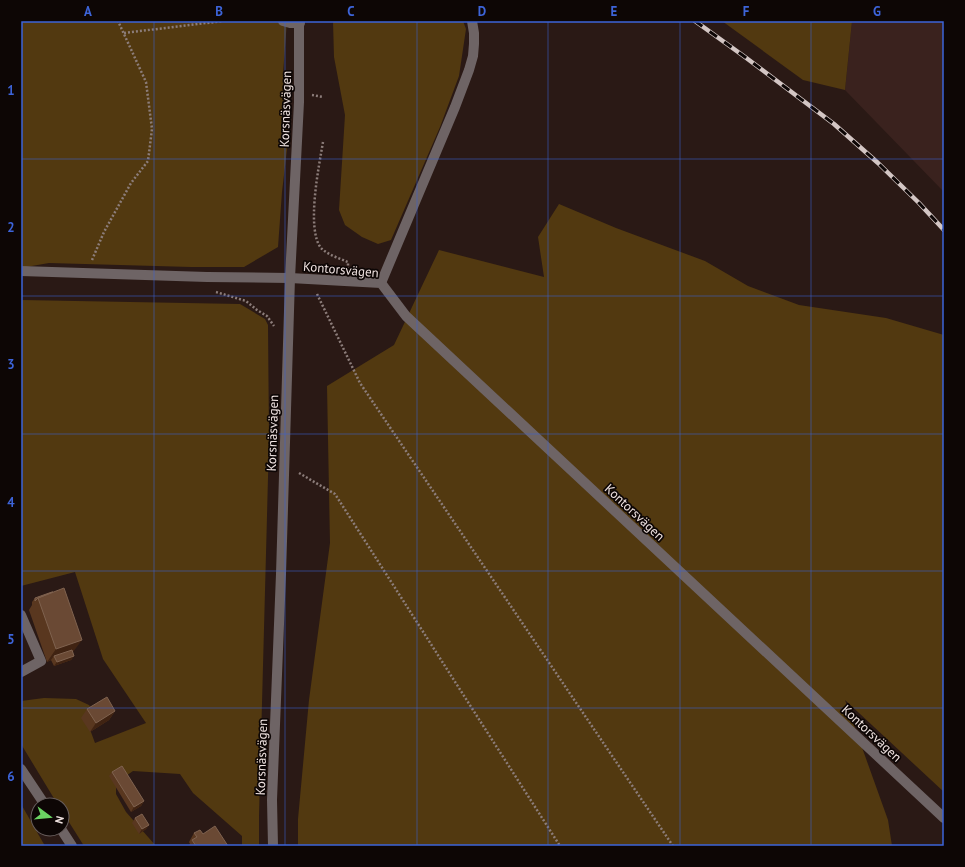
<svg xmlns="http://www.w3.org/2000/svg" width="965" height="867" font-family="'PT Sans',sans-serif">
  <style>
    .built { fill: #3a221e }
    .green { fill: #523910 }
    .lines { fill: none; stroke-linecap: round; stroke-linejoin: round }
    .path { stroke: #8c7d7a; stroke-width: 2.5; stroke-dasharray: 2 2; stroke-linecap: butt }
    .minor { stroke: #6e6465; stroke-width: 10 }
    .rail-casing { stroke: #d3c6c4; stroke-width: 4.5 }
    .rail { stroke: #0d0605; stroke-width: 3; stroke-dasharray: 9; stroke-linecap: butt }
    .wall { fill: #59371f }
    .shaded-wall { fill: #402312 }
    .building { fill: #6a4934; stroke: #7f624f }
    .grid { fill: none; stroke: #3d64d9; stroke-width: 1; stroke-opacity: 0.55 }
    .labels { text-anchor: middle; stroke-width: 3.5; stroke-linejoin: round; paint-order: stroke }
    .street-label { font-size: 13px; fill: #f0e3e1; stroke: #0d0605 }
    .neatline { fill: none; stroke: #3d64d9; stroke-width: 1.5 }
    .grid-label { font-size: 13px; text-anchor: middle; font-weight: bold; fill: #3d64d9 }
  </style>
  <rect width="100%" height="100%" fill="#2a1915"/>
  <path class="built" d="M852,21H944V192L845,90Z"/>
  <g class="green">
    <path d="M21,21H287L283,74L290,124L282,192L278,247L244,267H191L49,263L26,267L21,266Z"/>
    <path d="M333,21H463L466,29L459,76L440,127L391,240L378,244L362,237L345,225L339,210L345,115L334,57Z"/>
    <path d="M722,21H852L845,90L803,80Z"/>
    <path d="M559,204L616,228L705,261L748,286L799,305L886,318L944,335V792L845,700L888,820L892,846H298V819L309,700L330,543L327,386L394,345L439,250L544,277L538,237Z"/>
    <path d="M21,300L240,304L265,319L268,325L269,439L267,516L259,816V846H242V836L193,793L180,774L133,771L116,783V794L126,812L156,846H84L62,811V805H58L21,744V701L44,698L76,699L89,705L97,717L88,724L95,743L146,723L103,659L75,572L21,586Z"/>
    <path d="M21,804L45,846H21Z"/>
  </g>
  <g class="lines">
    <g class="path">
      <path d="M124,33L223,21"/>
      <path d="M312,95L323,97"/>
      <path d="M323,142C319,166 306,229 321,248C328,255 339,258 348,262V268"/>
      <path d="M92,260L104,232L131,183L148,161L152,129L146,82L118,21"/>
      <path d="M216,292L246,301L257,310L267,316L274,326"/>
      <path d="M317,294L360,383L673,846"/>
      <path d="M299,473L335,494L560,846"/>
    </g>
    <g class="minor">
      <path d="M283,21L290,23H300"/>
      <path d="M21,271L207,277L290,278L381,283L406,316L944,818"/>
      <path d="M381,283L455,107L469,70L473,56L474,44V33L472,21"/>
      <path d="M21,615L41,661L21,672"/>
      <path d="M21,769L45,805"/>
      <path d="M61,829L72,846"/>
      <path d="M273,846L272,800L281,574L290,278L299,102V21"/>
    </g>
    <defs>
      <path id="rail" d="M695,21L745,57L834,124L878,163L919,203L944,230"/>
    </defs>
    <use href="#rail" class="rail-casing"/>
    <use href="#rail" class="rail"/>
  </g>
  <g class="wall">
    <path d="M52,592L74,656L71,660L54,666L51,660L47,662L29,610L32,605V602L35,598Z"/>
    <path d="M87,709L115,711L109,720L90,732L81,718Z"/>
    <path d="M112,772L144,801L141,806L131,812L109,776Z"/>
    <path d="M135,818L149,825L146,829L139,834L132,823Z"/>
    <path d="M194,833L203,834L228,846H188L190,844L189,842Z"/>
  </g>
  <g class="shaded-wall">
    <path d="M82,640L73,652L54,656L51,660L47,662L56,649Z"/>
    <path d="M74,656L71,660L54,666L57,662Z"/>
    <path d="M115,711L109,720L90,732L96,723Z"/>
    <path d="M144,801L141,806L131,812L134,807Z"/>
    <path d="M149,825L146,829L139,834L142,829Z"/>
  </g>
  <g class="building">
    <path d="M64,588L82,640L56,649L38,598Z"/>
    <path d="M52,592H53L38,598L35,601V598Z"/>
    <path d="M72,650L74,656L57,662L54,656Z"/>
    <path d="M107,697L115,711L96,723L87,709Z"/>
    <path d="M122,766L144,801L134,807L112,772Z"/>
    <path d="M142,814L149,825L142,829L135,818Z"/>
    <path d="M215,826L228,846H196L192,840L197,837L194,833L200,830L203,834Z"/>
  </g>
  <path class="grid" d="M154,21V846M285,21V846M417,21V846M548,21V846M680,21V846M811,21V846M21,159H944M21,296H944M21,434H944M21,571H944M21,708H944"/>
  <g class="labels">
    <g class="street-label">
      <text transform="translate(285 109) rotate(-88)" y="5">Korsnäsvägen</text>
      <text transform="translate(341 269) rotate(5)" y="5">Kontorsvägen</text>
      <text transform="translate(272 433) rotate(-88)" y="5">Korsnäsvägen</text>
      <text transform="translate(635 512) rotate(43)" y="5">Kontorsvägen</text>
      <text transform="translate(872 733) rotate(43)" y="5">Kontorsvägen</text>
      <text transform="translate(261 757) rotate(-88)" y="5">Korsnäsvägen</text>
    </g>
  </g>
  <rect width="965" height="867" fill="none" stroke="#0d0605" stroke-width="44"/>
  <g transform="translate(50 817) rotate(106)"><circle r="19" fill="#0d0605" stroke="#685e5d"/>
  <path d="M0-3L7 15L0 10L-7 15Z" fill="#6bd363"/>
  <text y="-6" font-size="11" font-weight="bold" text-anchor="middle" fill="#f0e3e1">N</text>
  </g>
  <rect x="22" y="22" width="921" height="823" class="neatline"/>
  <g class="grid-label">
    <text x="88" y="16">A</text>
    <text x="219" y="16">B</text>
    <text x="351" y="16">C</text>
    <text x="482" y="16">D</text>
    <text x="614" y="16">E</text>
    <text x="746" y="16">F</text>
    <text x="877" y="16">G</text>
    <text x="11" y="95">1</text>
    <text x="11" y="232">2</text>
    <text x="11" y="369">3</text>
    <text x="11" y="507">4</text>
    <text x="11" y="644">5</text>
    <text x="11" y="781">6</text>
  </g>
</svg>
